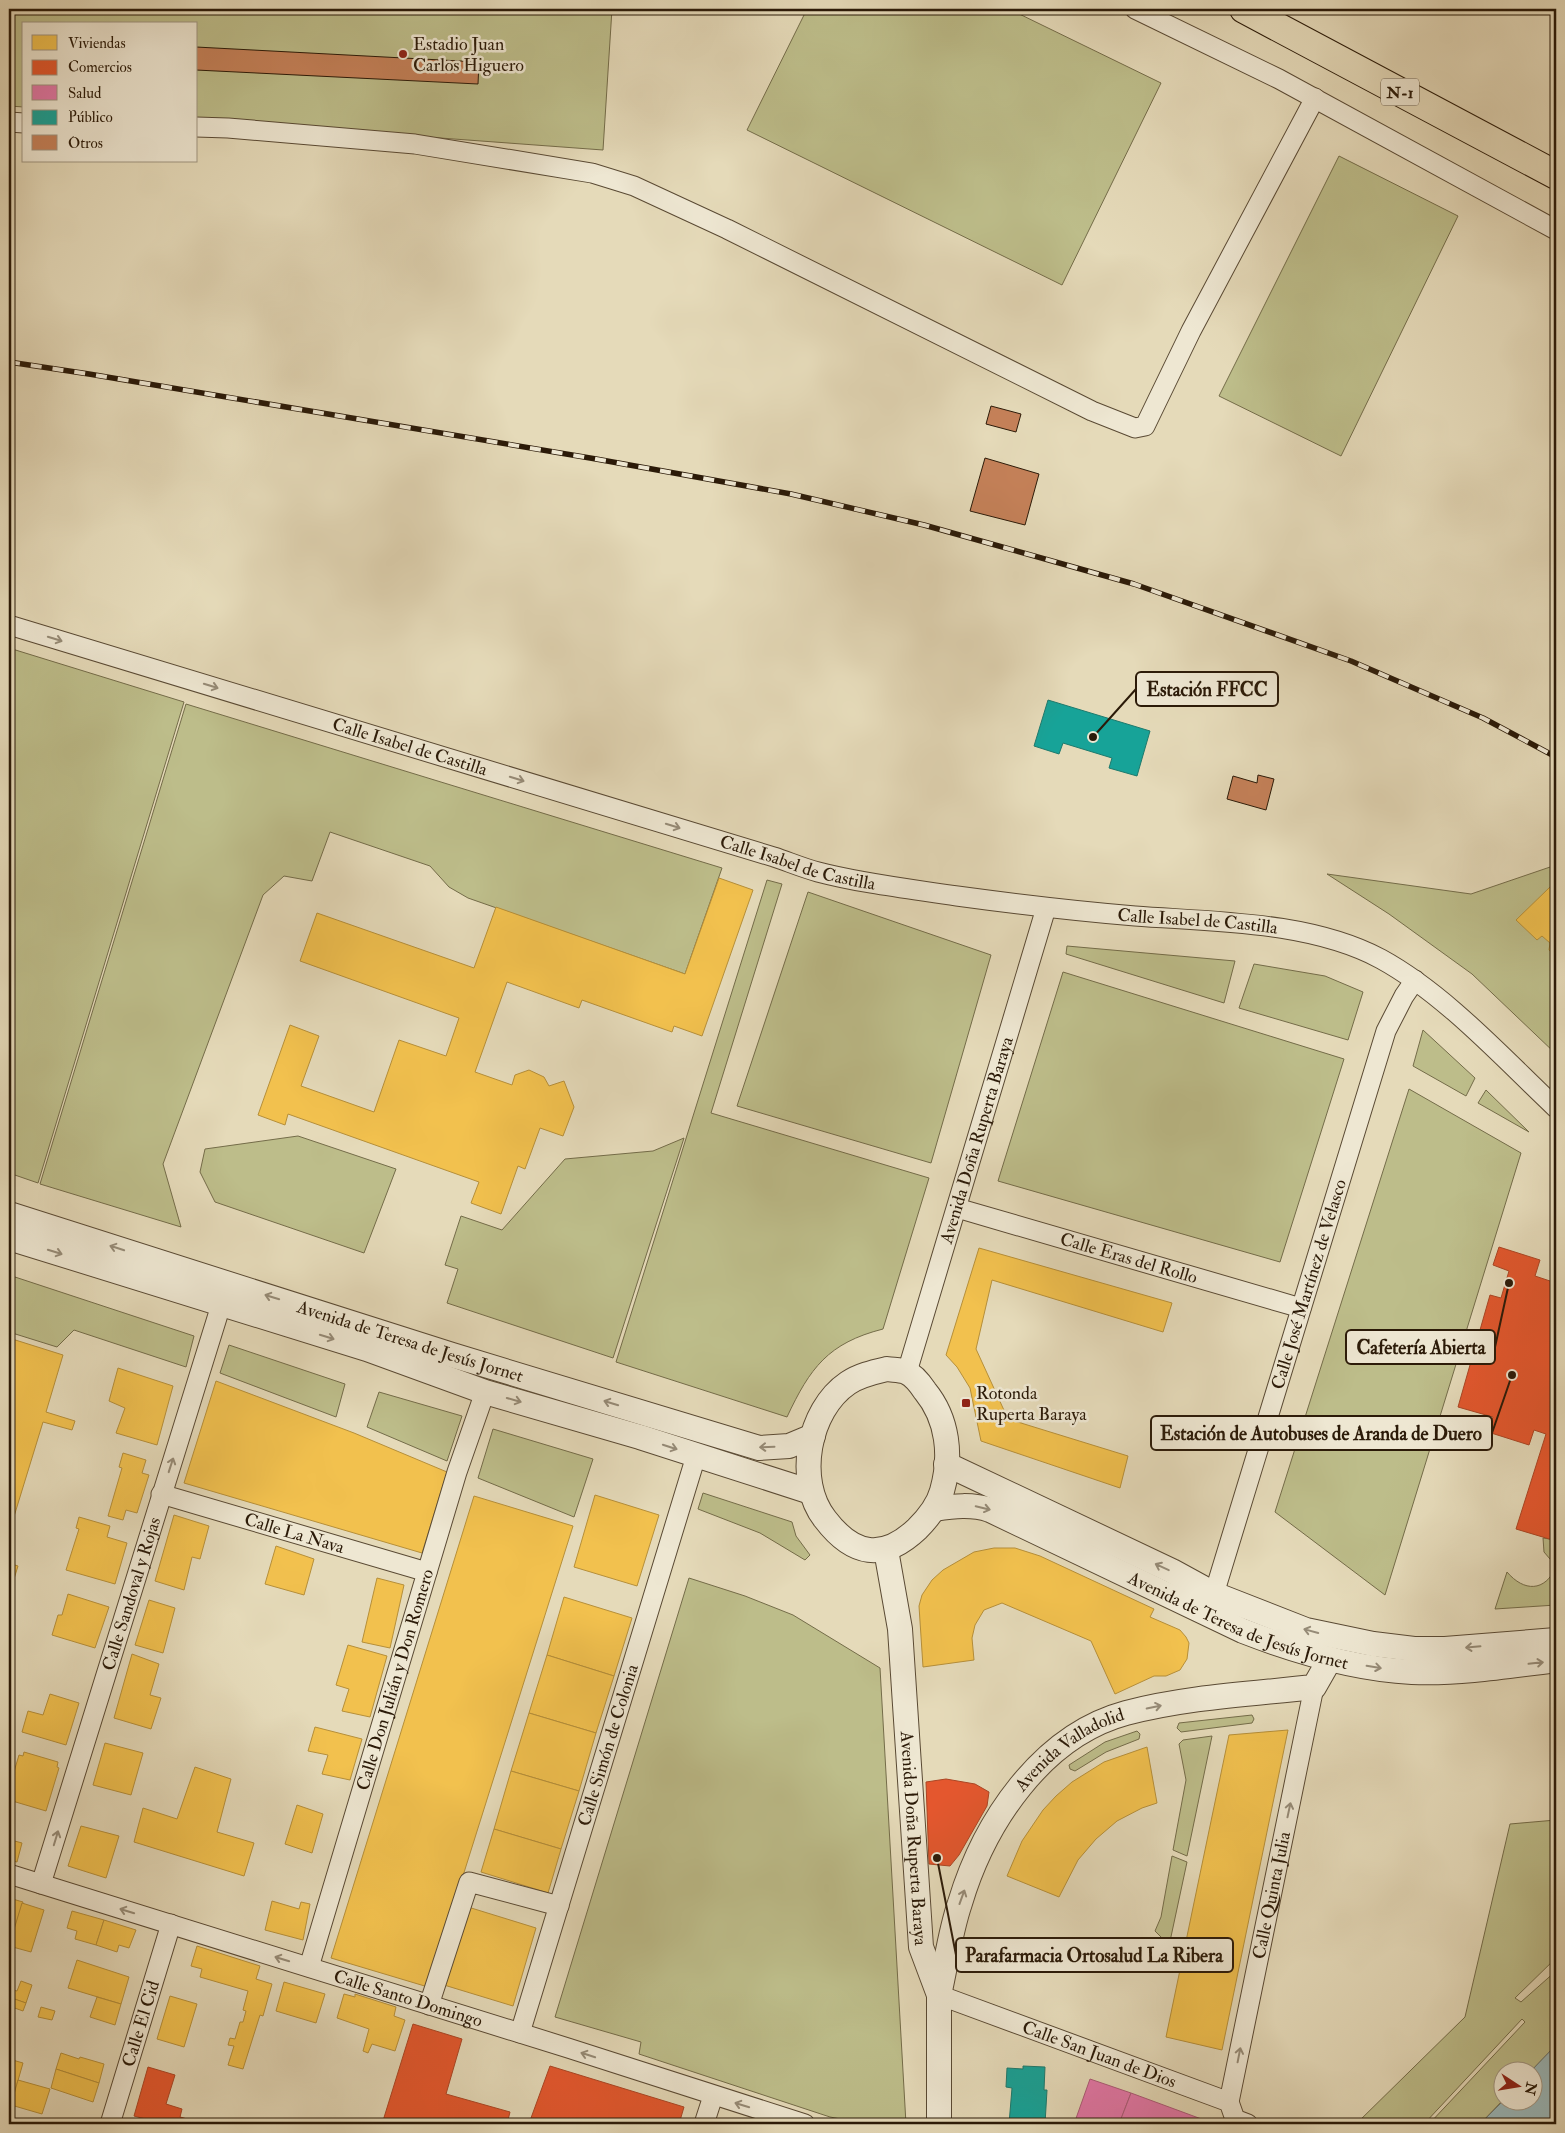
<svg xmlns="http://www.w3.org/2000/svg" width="1565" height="2133" font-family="'IM FELL Double Pica',serif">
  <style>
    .green { fill: #bdbd8a; stroke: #746c49 }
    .water { fill: #9ab8ba; stroke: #6e7973 }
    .homes { fill: #f2c14e; stroke: #b68f39 }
    .shops { fill: #e4572e; stroke: #ac4523 }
    .health { fill: #e377a8; stroke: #ac5b78 }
    .public { fill: #17a398; stroke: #1d7a6d }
    .building { fill: #c58159; stroke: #2b1a08 }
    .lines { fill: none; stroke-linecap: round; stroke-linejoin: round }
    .minor-casing { stroke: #5a4a34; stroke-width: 21 }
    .tertiary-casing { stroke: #5a4a34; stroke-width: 26 }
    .trunk-casing { stroke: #2b1a08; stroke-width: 30 }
    .minor { stroke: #eee7d2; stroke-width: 19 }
    .tertiary { stroke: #eee7d2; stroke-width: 24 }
    .trunk { stroke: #e5dab9; stroke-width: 28 }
    .rail-casing { stroke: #2b1a08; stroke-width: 5.5 }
    .rail { stroke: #eee7d2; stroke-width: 4; stroke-dasharray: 11; stroke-linecap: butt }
    .oneway { stroke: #968b77 }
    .poi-dot { fill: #8f2418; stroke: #eee7d2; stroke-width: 2 }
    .labels { text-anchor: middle; stroke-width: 5; stroke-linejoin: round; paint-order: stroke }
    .shield { fill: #eee7d2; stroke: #665845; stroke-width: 1 }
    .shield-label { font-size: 16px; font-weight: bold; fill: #2b1a08 }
    .poi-label { font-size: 18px; fill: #2b1a08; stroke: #eee7d2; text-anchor: start }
    .street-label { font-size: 18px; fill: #2b1a08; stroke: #eee7d2 }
    .leader { fill: none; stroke: #2b1a08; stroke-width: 2 }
    .callout-dot { fill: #2b1a08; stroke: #eee7d2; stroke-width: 2 }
    .callout { fill: #eee7d2; stroke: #2b1a08; stroke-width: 2 }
    .callout-label { font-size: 19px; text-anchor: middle; font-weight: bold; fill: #2b1a08 }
  </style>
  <rect width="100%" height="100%" fill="#e5dab9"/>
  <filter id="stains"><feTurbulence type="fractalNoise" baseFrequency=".004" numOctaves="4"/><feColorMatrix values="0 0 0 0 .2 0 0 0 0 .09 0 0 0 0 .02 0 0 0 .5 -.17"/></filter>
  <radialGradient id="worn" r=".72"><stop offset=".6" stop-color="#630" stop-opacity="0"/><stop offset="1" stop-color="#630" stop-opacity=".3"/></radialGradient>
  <g class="green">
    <path d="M9,9H612L603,150L196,120V24H24V107L9,106Z"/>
    <path d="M807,9H1009L1161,83L1062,285L747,130Z"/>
    <path d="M1339,156L1458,216L1341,456L1219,396Z"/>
    <path d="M9,648L184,702L38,1183L9,1173Z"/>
    <path d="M186,704L722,868L685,974L468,898L449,887L430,866L330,832L312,881L284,876L263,895L163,1164L181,1227L40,1184Z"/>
    <path d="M1556,865V1054L1472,974L1389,914L1327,874L1471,894Z"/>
    <path d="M767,880L782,884L711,1113L929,1178L883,1329C828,1343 810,1368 787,1417L616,1362Z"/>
    <path d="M808,892L991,955L931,1163L737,1106Z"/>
    <path d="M1067,946L1235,961L1224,1003L1066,954Z"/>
    <path d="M1254,964L1325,976L1363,992L1348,1040L1239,1008Z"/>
    <path d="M1063,972L1344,1059L1280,1262L998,1181Z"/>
    <path d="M1423,1030L1475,1078L1466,1096L1413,1066Z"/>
    <path d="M1409,1089L1521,1153L1385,1595L1275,1512Z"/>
    <path d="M1486,1090L1529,1132L1478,1103Z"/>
    <path d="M298,1136L396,1169L364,1253L215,1202L200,1172L205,1149Z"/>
    <path d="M684,1138L613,1358L447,1303L458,1269L445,1265L461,1216L502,1230L565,1159L653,1151Z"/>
    <path d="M15,1277L194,1336L186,1367L74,1330L57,1347L9,1332V1292Z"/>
    <path d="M229,1345L345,1384L336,1417L220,1373Z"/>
    <path d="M379,1392L462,1416L447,1461L367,1427Z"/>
    <path d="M493,1429L593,1459L574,1517L478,1478Z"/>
    <path d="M703,1493L792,1522L796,1536L810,1555L805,1560L760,1533L698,1509Z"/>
    <path d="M1543,1538L1556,1540V1566L1544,1552Z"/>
    <path d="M1556,1567V1605L1495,1609L1507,1572C1524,1592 1545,1592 1556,1567Z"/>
    <path d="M689,1578L745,1596L793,1615L880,1668L906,2124H867L830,2117L639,2054L641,2042L555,2017Z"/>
    <path d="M1252,1715L1254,1719L1252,1723L1181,1732L1177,1728L1179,1723Z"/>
    <path d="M1137,1731L1140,1734L1139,1739L1106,1752L1075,1771L1070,1769L1069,1765L1105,1742Z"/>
    <path d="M1212,1736L1187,1856L1173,1850L1186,1780L1179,1744L1183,1740Z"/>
    <path d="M1556,1820V1958L1515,1998L1521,2002L1556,1971V2045L1532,2070H1502L1503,2100L1480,2124H1429L1525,2022L1522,2019L1424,2124H1356L1465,2017L1510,1824Z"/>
    <path d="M1172,1856L1187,1862L1169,1946L1161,1944L1162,1938L1155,1931L1161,1917Z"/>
  </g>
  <path class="water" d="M1556,2045V2124H1480L1503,2101L1532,2100V2070Z"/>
  <g class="homes">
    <path d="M719,878L753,890L702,1036L674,1026L672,1032L582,1000L579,1008L507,982L475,1072L512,1085L515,1075L529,1070L544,1077L549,1086L564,1081L574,1107L563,1136L540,1128L525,1169L518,1166L501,1214L471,1203L479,1182L288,1114L285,1125L258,1115L290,1025L319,1036L301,1086L374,1112L399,1040L446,1056L459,1018L300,961L317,913L474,968L496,907L685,974Z"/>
    <path d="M1550,887L1556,894V957L1549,950L1550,943L1542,936L1537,940L1516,920Z"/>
    <path d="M979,1248L1172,1303L1163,1332L992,1280L976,1349L1008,1419L1128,1456L1120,1488L981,1441L970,1388L957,1367L946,1355Z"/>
    <path d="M9,1338L63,1355L46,1412L75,1421L72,1430L43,1422L12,1523H9Z"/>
    <path d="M118,1368L173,1386L157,1445L116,1433L125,1408L109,1401Z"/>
    <path d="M216,1381L354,1433L447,1472L422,1553L184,1483Z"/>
    <path d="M123,1453L146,1460L142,1473L149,1475L137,1513L126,1510L123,1520L108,1516L122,1468L119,1467Z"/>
    <path d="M595,1495L659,1515L637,1586L574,1567Z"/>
    <path d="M474,1496L573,1526L428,1987L331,1958Z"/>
    <path d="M174,1515L209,1526L200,1559L192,1557L184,1590L155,1581Z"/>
    <path d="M79,1517L110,1526L107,1537L127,1543L115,1584L66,1570L79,1529L76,1528Z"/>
    <path d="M276,1546L314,1559L304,1595L265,1584Z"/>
    <path d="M994,1548H1015L1040,1556L1154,1609L1150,1617L1180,1630L1186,1637L1189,1643L1187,1659L1180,1670L1166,1676H1154L1115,1694L1091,1641L1002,1603L984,1610L975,1625L972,1638L974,1660L923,1667L919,1606L922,1595L932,1580L943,1570L974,1552Z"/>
    <path d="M9,1563L18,1566L9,1595Z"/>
    <path d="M377,1578L404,1585L390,1648L362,1642Z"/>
    <path d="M68,1594L109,1607L95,1648L52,1635L58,1615H62Z"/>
    <path d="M564,1597L632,1618L614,1676L547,1655Z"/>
    <path d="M149,1600L175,1608L163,1653L135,1645Z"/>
    <path d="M348,1645L387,1656L370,1717L342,1711L349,1689L336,1685Z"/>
    <path d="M132,1654L159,1664L150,1695L161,1698L151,1729L114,1718Z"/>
    <path d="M547,1655L614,1676L596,1733L529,1713Z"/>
    <path d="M50,1694L79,1703L66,1745L22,1732L28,1711L43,1715Z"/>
    <path d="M529,1713L596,1733L579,1791L511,1771Z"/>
    <path d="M315,1727L362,1739L350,1780L322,1774L328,1755L308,1751Z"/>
    <path d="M1288,1730L1222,2050L1166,2037L1229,1735Z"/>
    <path d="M105,1743L143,1753L131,1795L93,1785Z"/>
    <path d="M1147,1747L1157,1803L1142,1808L1117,1821L1096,1839L1078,1860L1059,1897L1007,1876L1022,1841L1043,1810L1056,1796L1072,1782L1104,1762Z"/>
    <path d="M24,1752L58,1762L57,1767L59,1768L46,1811L9,1800V1774L13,1775L19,1755L23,1756Z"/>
    <path d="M195,1767L231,1779L217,1832L254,1843L244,1876L134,1842L143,1808L177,1819Z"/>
    <path d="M511,1771L579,1791L561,1849L494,1829Z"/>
    <path d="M297,1805L323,1814L312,1853L285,1844Z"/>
    <path d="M81,1826L119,1836L106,1878L68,1866Z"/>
    <path d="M494,1829L561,1849L548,1893L481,1872Z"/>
    <path d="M9,1837L12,1838L11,1840L22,1843L17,1862L9,1860Z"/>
    <path d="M9,1898L23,1902L9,1946Z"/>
    <path d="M272,1901L299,1909L301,1902L310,1904L303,1940L265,1930Z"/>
    <path d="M22,1903L44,1910L31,1952L9,1946Z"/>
    <path d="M468,1907L536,1928L513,2006L444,1985Z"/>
    <path d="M72,1911L104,1920L96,1945L75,1939L77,1931L67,1928Z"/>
    <path d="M104,1920L136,1930L129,1948L119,1945L117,1952L96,1945Z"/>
    <path d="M197,1946L260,1966L256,1979L272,1984L263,2016L260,2015L243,2069L228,2065L234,2046L228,2045L230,2038L235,2039L240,2022H243L246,2011L243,2010L248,1991L200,1977L202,1969L191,1966Z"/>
    <path d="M77,1960L129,1977L121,2004L68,1988Z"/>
    <path d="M21,1981L32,1985L26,2003L11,1998L13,1990L17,1991Z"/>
    <path d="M284,1982L325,1994L316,2023L276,2011Z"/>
    <path d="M344,1994L355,1997V1994L396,2007L394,2016L405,2020L395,2051L372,2044L368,2053L363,2051L369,2029L337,2018Z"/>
    <path d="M170,1996L197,2004L184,2047L157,2039Z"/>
    <path d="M9,1997L26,2003L23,2011L9,2006Z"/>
    <path d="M97,1997L121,2004L115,2025L90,2017Z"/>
    <path d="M41,2007L55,2011L52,2020L38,2017Z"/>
    <path d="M61,2053L79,2059L80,2057L104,2064L99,2083L56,2069Z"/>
    <path d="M9,2059L23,2063L11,2105H9Z"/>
    <path d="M56,2069L99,2083L93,2102L51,2088Z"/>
    <path d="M18,2080L50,2089L42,2114L11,2105Z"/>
    <path d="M724,2119L740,2124H722Z"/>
  </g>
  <g class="shops">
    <path d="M1499,1247L1540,1260L1535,1276L1556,1283V1541L1516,1529L1546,1434L1534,1430L1529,1445L1488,1432L1493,1417L1458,1407L1490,1295L1501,1298L1509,1271L1493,1265Z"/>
    <path d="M946,1779L975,1784L989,1792L987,1806L959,1855L950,1866L929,1864L926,1782Z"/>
    <path d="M413,2024L462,2039L446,2094L510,2112L507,2124H382Z"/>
    <path d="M550,2066L684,2107L679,2124H620L608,2121L607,2124H551L531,2118Z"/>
    <path d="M148,2067L175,2075L166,2104L182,2109L180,2117L191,2120L190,2124H165L134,2116Z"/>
  </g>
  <g class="health">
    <path d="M1090,2079L1131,2093L1119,2124H1074Z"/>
    <path d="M1131,2093L1215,2124H1119Z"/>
  </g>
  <g class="public">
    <path d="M1048,700L1150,731L1137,776L1109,768L1112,758L1063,743L1059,754L1034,746Z"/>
    <path d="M1023,2066L1045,2067L1044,2090H1047L1045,2124H1009L1012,2088L1006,2087L1007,2068L1023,2069Z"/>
  </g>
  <g class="building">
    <path d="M196,47L479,62L478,84L196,70Z"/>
    <path d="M991,406L1021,414L1016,432L986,424Z"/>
    <path d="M985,458L1039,474L1025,525L970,511Z"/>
    <path d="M1258,775L1274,779L1266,810L1227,799L1233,776L1257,783Z"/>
  </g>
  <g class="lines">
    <defs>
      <g id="minor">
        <path d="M1135,9L1279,79L1556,230"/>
        <path d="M9,122L24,123"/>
        <path d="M196,127L228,128L415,144L592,173L634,186L727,229L1092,411L1135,428L1145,426L1191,331L1315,98"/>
        <path id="s1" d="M9,625L774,857C789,862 803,868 818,872C864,884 911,889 957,896C1016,904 1075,911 1135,916C1214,922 1310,921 1381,959C1445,994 1503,1058 1556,1108"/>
        <path id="s2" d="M957,1208L1301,1308"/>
        <path id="s3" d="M907,1372L1046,908"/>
        <path id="s4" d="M161,1494L427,1572"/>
        <path id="s5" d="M1214,1594L1386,1031L1404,996L1415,980"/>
        <path id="s6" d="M9,1874L568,2048L805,2124"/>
        <path id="s7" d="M41,1884L221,1305"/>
        <path id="s8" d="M309,1967L457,1472L485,1392"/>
        <path id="s9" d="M939,1995L1229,2102L1235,2119L1248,2124"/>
        <path d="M429,2005L469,1882L559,1906"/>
        <path id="s10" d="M520,2033L696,1456"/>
        <path id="s11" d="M1229,2102L1314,1687"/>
        <path id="s12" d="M110,2124L171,1924"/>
        <path d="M704,2124L713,2096"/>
      </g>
      <g id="tertiary">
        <path id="s13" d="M9,1214L452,1355L759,1448L789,1446L813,1436"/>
        <path d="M9,1238L367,1349L485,1392L640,1437L811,1492"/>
        <path d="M887,1369C893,1370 901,1370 906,1372C913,1375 921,1385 925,1391C948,1419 952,1456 942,1491C938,1506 928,1518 917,1529C883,1561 853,1556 825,1519C795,1481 808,1410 848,1383C860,1375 874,1372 887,1369Z"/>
        <path d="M946,1464L1172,1571L1214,1594L1306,1630L1373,1644L1414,1649H1445L1556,1640"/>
        <path id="s14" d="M935,1509C954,1506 972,1504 990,1510L1243,1631C1297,1652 1354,1669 1412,1672C1460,1674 1509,1666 1556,1660"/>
        <path id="s15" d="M886,1550L900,1629L921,1947L939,1995V2124"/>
        <path id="s16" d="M939,1995C946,1965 950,1932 960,1903C984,1823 1041,1736 1126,1713C1187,1697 1251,1694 1314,1687L1330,1659"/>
      </g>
      <path id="trunk" d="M1244,9L1556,175"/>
    </defs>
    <use href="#minor" class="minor-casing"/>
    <use href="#tertiary" class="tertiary-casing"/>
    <use href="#trunk" class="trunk-casing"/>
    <use href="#minor" class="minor"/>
    <use href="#tertiary" class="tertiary"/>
    <use href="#trunk" class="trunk"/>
    <defs>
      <path id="rail" d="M9,362L89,374L596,459L791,494L924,525L1134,584L1351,661L1483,718L1556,757"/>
    </defs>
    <use href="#rail" class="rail-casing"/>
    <use href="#rail" class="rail"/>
  </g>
  <defs><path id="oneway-shaft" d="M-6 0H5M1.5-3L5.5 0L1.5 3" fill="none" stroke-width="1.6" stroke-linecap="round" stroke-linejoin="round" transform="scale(1.25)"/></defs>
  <g class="oneway">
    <use href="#oneway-shaft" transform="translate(55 639) rotate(17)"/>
    <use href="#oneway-shaft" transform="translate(211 686) rotate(17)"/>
    <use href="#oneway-shaft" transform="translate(517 779) rotate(17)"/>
    <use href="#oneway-shaft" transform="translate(673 826) rotate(17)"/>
    <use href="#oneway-shaft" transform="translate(117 1248) rotate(-162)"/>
    <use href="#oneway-shaft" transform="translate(55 1252) rotate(17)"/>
    <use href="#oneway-shaft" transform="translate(272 1297) rotate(-163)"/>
    <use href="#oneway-shaft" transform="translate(327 1337) rotate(17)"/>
    <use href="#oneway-shaft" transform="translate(514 1400) rotate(16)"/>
    <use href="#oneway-shaft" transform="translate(611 1403) rotate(-163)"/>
    <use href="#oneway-shaft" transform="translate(670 1447) rotate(18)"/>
    <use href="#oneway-shaft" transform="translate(767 1447) rotate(178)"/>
    <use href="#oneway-shaft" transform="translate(171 1465) rotate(-72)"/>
    <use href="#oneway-shaft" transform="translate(983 1508) rotate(13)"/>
    <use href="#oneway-shaft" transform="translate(1162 1567) rotate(-155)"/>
    <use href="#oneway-shaft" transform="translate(1311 1631) rotate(-165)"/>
    <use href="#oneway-shaft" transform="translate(1473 1647) rotate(175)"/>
    <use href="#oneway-shaft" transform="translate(1536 1663) rotate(-6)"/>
    <use href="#oneway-shaft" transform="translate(1374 1667) rotate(9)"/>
    <use href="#oneway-shaft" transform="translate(1154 1707) rotate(-12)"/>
    <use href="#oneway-shaft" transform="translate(1289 1810) rotate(-78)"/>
    <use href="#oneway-shaft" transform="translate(56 1838) rotate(-73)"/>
    <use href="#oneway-shaft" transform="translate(962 1897) rotate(-70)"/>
    <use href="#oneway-shaft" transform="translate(127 1911) rotate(-163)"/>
    <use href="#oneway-shaft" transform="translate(282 1959) rotate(-163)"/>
    <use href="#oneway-shaft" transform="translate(588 2055) rotate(-162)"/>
    <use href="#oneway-shaft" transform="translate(1239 2055) rotate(-79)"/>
    <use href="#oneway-shaft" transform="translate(742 2105) rotate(-163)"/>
  </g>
  <g class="poi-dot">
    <circle cx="403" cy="54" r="5"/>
    <rect x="961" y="1398" width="10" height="10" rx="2.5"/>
  </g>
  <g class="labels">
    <rect class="shield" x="1381" y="78.5" width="38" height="27" rx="4"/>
    <g class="shield-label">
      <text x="1400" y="98">N-1</text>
    </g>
    <g class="poi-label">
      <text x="413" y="50">Estadio Juan<tspan x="413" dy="21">Carlos Higuero</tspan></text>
      <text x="976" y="1399">Rotonda<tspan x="976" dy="21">Ruperta Baraya</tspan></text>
    </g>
    <g class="street-label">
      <text dy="6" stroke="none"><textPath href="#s1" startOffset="419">Calle Isabel de Castilla</textPath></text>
      <text dy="6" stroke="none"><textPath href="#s1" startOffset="824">Calle Isabel de Castilla</textPath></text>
      <text dy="6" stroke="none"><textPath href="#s1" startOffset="1229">Calle Isabel de Castilla</textPath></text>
      <text dy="6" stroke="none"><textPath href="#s3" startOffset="242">Avenida Doña Ruperta Baraya</textPath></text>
      <text dy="6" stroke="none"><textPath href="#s2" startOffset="179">Calle Eras del Rollo</textPath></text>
      <text dy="6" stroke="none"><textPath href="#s5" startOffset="324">Calle José Martínez de Velasco</textPath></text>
      <text dy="6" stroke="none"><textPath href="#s13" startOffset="421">Avenida de Teresa de Jesús Jornet</textPath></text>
      <text dy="6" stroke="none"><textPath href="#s4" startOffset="139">Calle La Nava</textPath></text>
      <text dy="6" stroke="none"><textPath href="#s7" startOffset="304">Calle Sandoval y Rojas</textPath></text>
      <text dy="6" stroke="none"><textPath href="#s14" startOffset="328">Avenida de Teresa de Jesús Jornet</textPath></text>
      <text dy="6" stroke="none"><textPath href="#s8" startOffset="300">Calle Don Julián y Don Romero</textPath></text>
      <text dy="6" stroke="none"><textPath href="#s10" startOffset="301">Calle Simón de Colonia</textPath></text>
      <text dy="6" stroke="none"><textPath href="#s16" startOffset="289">Avenida Valladolid</textPath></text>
      <text dy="6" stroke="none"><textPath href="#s15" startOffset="290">Avenida Doña Ruperta Baraya</textPath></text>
      <text dy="6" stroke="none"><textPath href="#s11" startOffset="211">Calle Quinta Julia</textPath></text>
      <text dy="6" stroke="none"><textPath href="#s6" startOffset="418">Calle Santo Domingo</textPath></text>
      <text dy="6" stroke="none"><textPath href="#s12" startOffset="105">Calle El Cid</textPath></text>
      <text dy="6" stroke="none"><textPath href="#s9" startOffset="171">Calle San Juan de Dios</textPath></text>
    </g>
  </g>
  <path class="leader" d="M1093 737L1136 689M1509 1283L1495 1347M1512 1375L1492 1433M937 1858L956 1955"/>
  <g class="callout-dot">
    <circle cx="1093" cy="737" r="5"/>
    <circle cx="1509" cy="1283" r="5"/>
    <circle cx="1512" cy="1375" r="5"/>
    <circle cx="937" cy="1858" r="5"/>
  </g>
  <g class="callout">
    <rect x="1136" y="672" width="142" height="34" rx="5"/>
    <rect x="1346" y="1330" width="149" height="34" rx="5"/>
    <rect x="1151" y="1416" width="341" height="34" rx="5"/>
    <rect x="956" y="1938" width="277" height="34" rx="5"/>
  </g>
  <g class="callout-label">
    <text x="1207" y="696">Estación FFCC</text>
    <text x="1421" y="1354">Cafetería Abierta</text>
    <text x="1321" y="1440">Estación de Autobuses de Aranda de Duero</text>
    <text x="1094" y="1962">Parafarmacia Ortosalud La Ribera</text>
  </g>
  <rect width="1565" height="2133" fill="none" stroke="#e5dab9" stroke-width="30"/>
  <rect x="10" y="10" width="1545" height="2113" fill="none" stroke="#2b1a08" stroke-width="2.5"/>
  <rect x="15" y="15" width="1535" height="2103" fill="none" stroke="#2b1a08"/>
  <rect x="22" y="22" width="175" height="140" fill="#eee7d2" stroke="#a09581"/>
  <rect x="32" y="35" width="25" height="15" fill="#f2c14e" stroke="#a09581"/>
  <text x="68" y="48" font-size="15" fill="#2b1a08">Viviendas</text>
  <rect x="32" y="60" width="25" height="15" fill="#e4572e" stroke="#a09581"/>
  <text x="68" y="72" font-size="15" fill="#2b1a08">Comercios</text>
  <rect x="32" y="85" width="25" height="15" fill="#e377a8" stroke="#a09581"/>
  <text x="68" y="98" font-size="15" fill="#2b1a08">Salud</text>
  <rect x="32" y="110" width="25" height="15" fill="#17a398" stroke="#a09581"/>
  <text x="68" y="122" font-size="15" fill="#2b1a08">Público</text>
  <rect x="32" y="135" width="25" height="15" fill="#c58159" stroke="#a09581"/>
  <text x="68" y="148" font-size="15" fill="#2b1a08">Otros</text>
  <g transform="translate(1518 2086) rotate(102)"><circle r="24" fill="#eee7d2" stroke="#a09581"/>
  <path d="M0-4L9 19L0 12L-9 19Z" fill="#8f2418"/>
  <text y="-8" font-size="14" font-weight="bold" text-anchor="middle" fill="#2b1a08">N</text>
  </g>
  <rect width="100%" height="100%" filter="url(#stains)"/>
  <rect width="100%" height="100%" fill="url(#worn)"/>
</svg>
